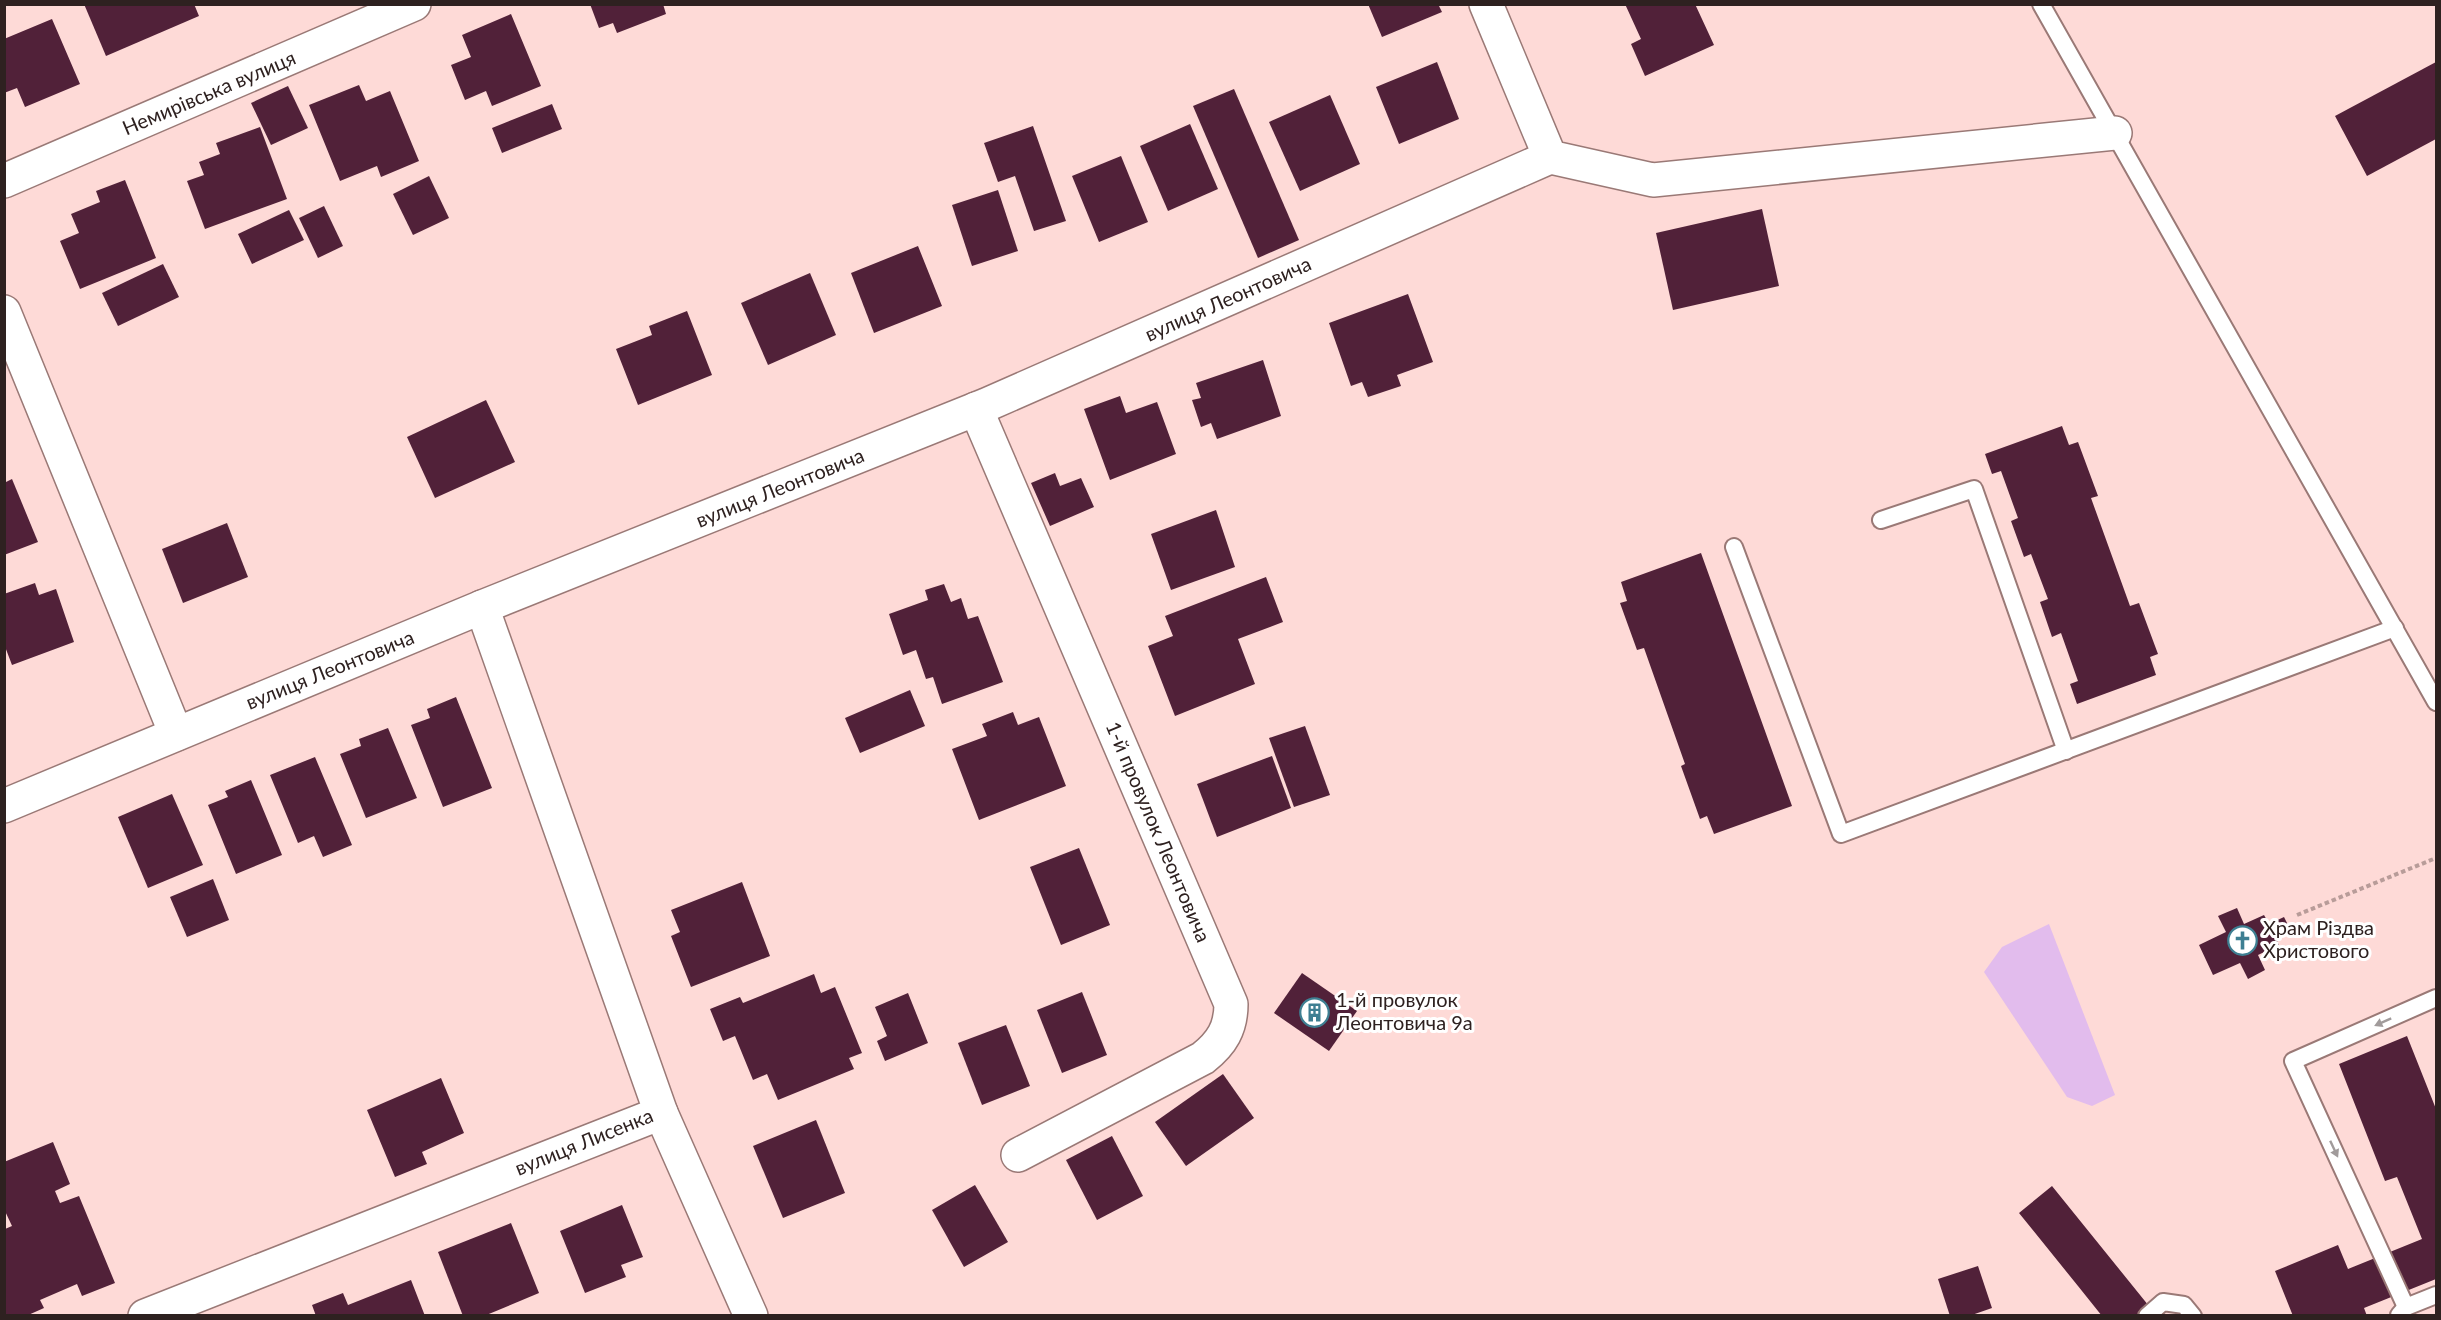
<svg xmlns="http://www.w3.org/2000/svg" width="2441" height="1320" font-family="Lato,sans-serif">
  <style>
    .water { fill: #e2bced }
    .building { fill: #512139 }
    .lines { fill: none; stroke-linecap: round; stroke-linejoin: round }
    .lane-casing { stroke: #9a7976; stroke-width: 20 }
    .street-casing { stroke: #9a7976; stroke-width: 36 }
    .path { stroke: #b89c99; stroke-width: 4; stroke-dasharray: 4.5 3; stroke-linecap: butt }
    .lane { stroke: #fff; stroke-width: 16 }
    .street { stroke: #fff; stroke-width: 33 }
    .oneway { fill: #a19b9b }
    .labels { text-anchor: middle; stroke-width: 6; stroke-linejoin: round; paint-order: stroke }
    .street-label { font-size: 20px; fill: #2e2120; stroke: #fff }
    .poi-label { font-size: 20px; fill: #2e2120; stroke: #fff; text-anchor: start }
  </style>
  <rect width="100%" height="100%" fill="#fedad7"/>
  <path class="water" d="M2049,924L2115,1095L2092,1106L2067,1097L1984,972L2002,947Z"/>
  <g class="building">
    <path d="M84,4H194L199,16L106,56Z"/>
    <path d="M590,4H663L666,14L617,33L613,23L599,28Z"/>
    <path d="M1368,4H1438L1442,12L1382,37Z"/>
    <path d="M1625,4H1695L1714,45L1645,76L1631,44L1641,39Z"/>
    <path d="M511,14L541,86L492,106L486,91L465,100L451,65L471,57L462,35Z"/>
    <path d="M52,19L80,84L25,107L17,88L4,93V39Z"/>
    <path d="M1437,62L1459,119L1399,144L1376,87Z"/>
    <path d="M2436,62V139L2367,176L2335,116Z"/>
    <path d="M359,85L366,101L390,91L419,161L381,177L377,166L340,181L309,105Z"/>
    <path d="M288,86L308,128L271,145L251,103Z"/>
    <path d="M1234,89L1299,240L1258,258L1193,106Z"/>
    <path d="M1330,95L1360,164L1300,191L1269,122Z"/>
    <path d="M552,104L562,129L502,153L492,128Z"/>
    <path d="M1190,124L1218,189L1168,211L1140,146Z"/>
    <path d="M1033,126L1066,221L1034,231L1015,176L998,182L984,143Z"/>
    <path d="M260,127L287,199L205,229L187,181L204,175L199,162L220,154L216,143Z"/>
    <path d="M1121,156L1148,222L1099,242L1072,176Z"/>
    <path d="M429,176L449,218L413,235L393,194Z"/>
    <path d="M125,180L156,258L80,289L60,241L79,233L71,214L100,202L96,191Z"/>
    <path d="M998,190L1018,251L972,266L952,205Z"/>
    <path d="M324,206L343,246L318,258L299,218Z"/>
    <path d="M1762,209L1779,286L1673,310L1656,233Z"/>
    <path d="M289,210L304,240L252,264L238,234Z"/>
    <path d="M918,246L942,306L874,333L851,273Z"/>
    <path d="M163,264L179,297L118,326L102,293Z"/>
    <path d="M810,273L836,335L768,365L741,303Z"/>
    <path d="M1408,294L1433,362L1397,375L1401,386L1368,397L1362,382L1351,386L1329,323Z"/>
    <path d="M687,311L712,375L638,405L616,349L652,335L649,326Z"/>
    <path d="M1263,360L1281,416L1217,439L1211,423L1201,427L1192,400L1201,398L1196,383Z"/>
    <path d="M1120,396L1126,413L1157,402L1176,454L1110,480L1084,409Z"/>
    <path d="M486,400L515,462L435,498L407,437Z"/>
    <path d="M2062,426L2069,445L2078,442L2098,496L2091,498L2130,606L2139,603L2158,654L2150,657L2156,675L2077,704L2070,684L2078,681L2061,633L2052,637L2040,602L2048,599L2031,554L2024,557L2011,521L2018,518L2001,471L1992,474L1985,454Z"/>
    <path d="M1055,473L1060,486L1081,478L1094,507L1050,526L1031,483Z"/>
    <path d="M12,479L38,542L4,555V483Z"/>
    <path d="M1216,510L1235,567L1171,590L1151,534Z"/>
    <path d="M227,523L248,577L183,603L162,549Z"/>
    <path d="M1701,553L1792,806L1714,834L1707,816L1700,819L1681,766L1685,764L1644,648L1637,650L1620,603L1627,601L1621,582Z"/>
    <path d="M1266,577L1283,622L1238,639L1255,684L1175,716L1148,646L1173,636L1165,616Z"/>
    <path d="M35,583L39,595L56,589L74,642L12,665L4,644V594Z"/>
    <path d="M944,584L951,602L961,598L968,619L978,616L1003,682L942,704L933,677L926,679L916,650L903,655L889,614L928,600L925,590Z"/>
    <path d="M910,690L925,726L860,753L845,718Z"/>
    <path d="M456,697L492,788L443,807L411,725L430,718L427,709Z"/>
    <path d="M1013,712L1018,725L1039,717L1066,786L979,820L952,749L987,736L982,724Z"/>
    <path d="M1305,726L1330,795L1294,807L1269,738Z"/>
    <path d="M388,728L417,798L366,818L340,754L361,746L359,739Z"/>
    <path d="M1272,756L1291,808L1217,837L1197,784Z"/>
    <path d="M315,757L352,845L323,857L314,836L298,843L270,775Z"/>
    <path d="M251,780L282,855L236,874L208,805L228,797L225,791Z"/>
    <path d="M172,794L203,865L148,888L118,817Z"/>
    <path d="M1079,848L1110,925L1061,945L1030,867Z"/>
    <path d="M213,879L229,920L187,937L170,897Z"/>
    <path d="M742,882L770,956L691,987L671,936L680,932L671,910Z"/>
    <path d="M2237,908L2244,924L2264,915L2269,924L2284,917L2290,929L2275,936L2279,945L2258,955L2265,970L2248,979L2240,963L2213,975L2199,945L2226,932L2218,916Z"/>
    <path d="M1302,973L1357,1011L1329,1051L1274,1013Z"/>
    <path d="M814,974L821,993L835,987L862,1053L849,1058L854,1069L778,1100L767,1074L753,1080L735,1036L723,1041L710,1009L740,997L743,1003Z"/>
    <path d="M1082,992L1107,1055L1062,1073L1037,1010Z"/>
    <path d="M908,993L928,1043L885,1061L877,1041L887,1036L875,1007Z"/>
    <path d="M1006,1025L1030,1086L982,1105L958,1043Z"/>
    <path d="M2407,1036L2436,1109V1279L2364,1308L2367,1316H2293L2275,1271L2338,1245L2348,1269L2422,1239L2397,1177L2385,1181L2339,1064Z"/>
    <path d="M1223,1074L1254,1118L1186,1166L1155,1122Z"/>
    <path d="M441,1078L464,1133L422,1152L427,1164L395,1177L367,1110Z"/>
    <path d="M816,1120L845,1193L783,1218L753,1146Z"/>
    <path d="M1112,1136L1143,1196L1097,1220L1066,1160Z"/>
    <path d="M53,1142L70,1184L55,1191L60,1203L79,1196L115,1283L82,1296L77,1284L40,1300L44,1308L26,1316H5V1229L12,1226L4,1209V1162Z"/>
    <path d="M975,1185L1008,1242L964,1267L932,1210Z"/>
    <path d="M2052,1186L2157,1316H2102L2078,1286L2019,1213Z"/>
    <path d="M622,1205L643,1257L621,1265L626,1277L585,1293L560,1231Z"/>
    <path d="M511,1223L539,1293L484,1316H463L438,1252Z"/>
    <path d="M1978,1266L1992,1308L1969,1316H1950L1938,1279Z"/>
    <path d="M411,1280L425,1316H316L312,1305L343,1293L348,1305Z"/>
  </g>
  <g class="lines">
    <defs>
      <g id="lane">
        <path d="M2041,4L2436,702"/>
        <path d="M1881,520L1974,489L2066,751"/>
        <path d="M1734,547L1841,834L2395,628"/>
        <path d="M2406,1307L2293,1061L2436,998"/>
        <path d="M2399,1315L2406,1307L2436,1295"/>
        <path d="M2147,1316L2163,1302L2184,1305L2193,1316"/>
      </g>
      <g id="street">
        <path d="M1486,4L1550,157L1653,180L2115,133"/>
        <path d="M4,181L414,4"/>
        <path d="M4,312L176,734"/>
        <path d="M976,409L1231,1004C1231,1028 1222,1043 1203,1058L1018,1155"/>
        <path d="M4,806L482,607L986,405L1550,157"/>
        <path d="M661,1113L751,1316"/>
        <path d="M145,1316L661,1113L482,607"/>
      </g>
    </defs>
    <use href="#lane" class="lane-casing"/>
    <use href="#street" class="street-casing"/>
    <path class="path" d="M2297,915L2436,858"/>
    <use href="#lane" class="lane"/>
    <use href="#street" class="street"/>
  </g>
  <defs><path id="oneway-solid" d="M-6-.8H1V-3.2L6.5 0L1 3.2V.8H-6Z" transform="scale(1.5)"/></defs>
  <g class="oneway">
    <use href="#oneway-solid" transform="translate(2383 1022) rotate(156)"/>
    <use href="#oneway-solid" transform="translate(2334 1149) rotate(65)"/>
  </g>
  <defs>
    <symbol id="church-ring" viewBox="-11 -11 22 22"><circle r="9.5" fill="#fff" stroke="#3e7f92" stroke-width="1.5"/><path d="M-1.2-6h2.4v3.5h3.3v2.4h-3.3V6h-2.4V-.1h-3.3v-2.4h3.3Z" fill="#3e7f92"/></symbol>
    <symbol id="building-ring" viewBox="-11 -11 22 22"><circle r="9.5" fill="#fff" stroke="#3e7f92" stroke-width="1.5"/><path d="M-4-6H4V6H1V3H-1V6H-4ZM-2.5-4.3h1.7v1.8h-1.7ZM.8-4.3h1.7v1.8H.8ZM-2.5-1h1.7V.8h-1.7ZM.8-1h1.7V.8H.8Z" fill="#3e7f92"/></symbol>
  </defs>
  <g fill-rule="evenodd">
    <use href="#church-ring" x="2226" y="924" width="33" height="33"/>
    <use href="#building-ring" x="1298" y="996" width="33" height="33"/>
  </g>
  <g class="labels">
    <g class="street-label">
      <text transform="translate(209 93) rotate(-23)" y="7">Немирівська вулиця</text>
      <text transform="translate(1228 299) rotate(-24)" y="7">вулиця Леонтовича</text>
      <text transform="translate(780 488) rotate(-22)" y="7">вулиця Леонтовича</text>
      <text transform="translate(330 670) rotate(-22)" y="7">вулиця Леонтовича</text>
      <text transform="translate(1158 832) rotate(67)" y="7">1-й провулок Леонтовича</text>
      <text transform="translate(584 1142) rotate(-22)" y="7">вулиця Лисенка</text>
    </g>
    <g class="poi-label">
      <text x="2263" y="935">Храм Різдва<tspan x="2263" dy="23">Христового</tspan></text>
      <text x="1336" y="1007">1-й провулок<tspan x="1336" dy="23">Леонтовича 9а</tspan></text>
    </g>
  </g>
  <rect width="2441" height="1320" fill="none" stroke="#2e2120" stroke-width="12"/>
</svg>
